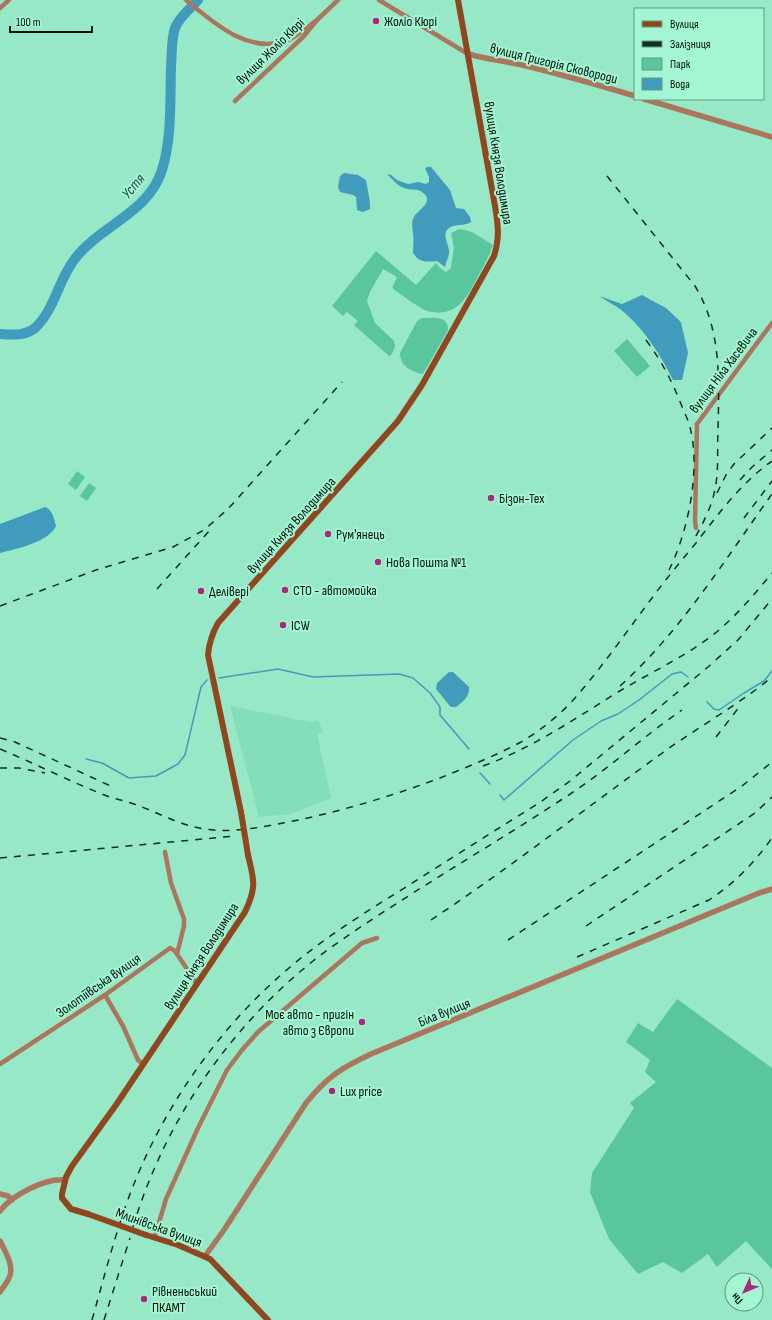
<svg xmlns="http://www.w3.org/2000/svg" width="772" height="1320" font-family="'Sofia Sans Condensed',sans-serif">
  <style>
    .built { fill: #84deb9 }
    .green { fill: #5ac69e }
    .water { fill: #409bbd }
    .lines { fill: none; stroke-linecap: round; stroke-linejoin: round }
    .stream { stroke: #409bbd; stroke-width: 1.5 }
    .river { stroke: #409bbd; stroke-width: 10 }
    .minor { stroke: #aa765e; stroke-width: 4.5 }
    .tertiary { stroke: #aa765e; stroke-width: 5.5 }
    .secondary { stroke: #90461f; stroke-width: 6 }
    .rail { stroke: #132d22; stroke-width: 1.5; stroke-dasharray: 7 7; stroke-linecap: butt }
    .secondary-bridge { stroke: #90461f; stroke-width: 6 }
    .poi-dot { fill: #a7297a; stroke: #a4f6d3; stroke-width: 1.5 }
    .labels { text-anchor: middle; stroke-width: 4; stroke-linejoin: round; paint-order: stroke }
    .poi-label { font-size: 14px; fill: #00120a; stroke: #a4f6d3; text-anchor: start }
    .street-label { font-size: 14px; fill: #00120a; stroke: #a4f6d3 }
    .water-label { font-size: 15px; font-style: italic; fill: #2c4854; stroke: #a4f6d3 }
  </style>
  <rect width="100%" height="100%" fill="#97e8c6"/>
  <path class="built" d="M230,706L311,722L318,720L323,732L317,734L331,798L291,814L259,817Z"/>
  <g class="green">
    <path d="M460,229L472,232L493,245C489,256 484,266 478,276C467,298 457,318 427,311C419,308 402,295 393,289V286L397,277L383,269L370,292L367,301L375,323L394,341C396,346 394,352 390,356L388,355L354,325L358,321L347,312L343,316L332,306L376,251L416,285L436,263L440,268L446,272L451,268L454,248L451,233Z"/>
    <path d="M422,318C432,318 449,315 448,330L423,374C411,372 400,366 400,353L417,321Z"/>
    <path d="M627,339L650,366L637,377L614,351Z"/>
    <path d="M77,471L85,477L76,490L68,484Z"/>
    <path d="M89,483L96,488L87,501L80,496Z"/>
    <path d="M677,999L772,1068V1269L746,1241L717,1267L708,1254L682,1273L663,1262L638,1274L609,1239L590,1192L592,1173L634,1108L630,1103L656,1082L645,1072L650,1060L626,1042L638,1023L653,1032Z"/>
  </g>
  <g class="water">
    <path d="M428,167H431L450,190L456,208L464,209L470,217L471,222C464,227 456,223 449,228C441,234 449,244 449,252C449,257 446,262 445,267L437,261C427,262 419,263 413,253C413,247 414,240 413,234C413,229 411,224 413,219C415,211 437,202 422,192C417,188 410,191 404,188C398,186 392,179 387,174L391,175L397,180L408,184L418,182L426,184L429,182V177L425,168Z"/>
    <path d="M344,173L358,175L366,180C367,186 371,204 370,209L363,212L357,210L356,197L353,195L340,192L338,187L340,176Z"/>
    <path d="M642,295L666,308L681,322L688,353L682,380H673C661,355 642,326 620,309C613,304 605,300 599,296L622,304Z"/>
    <path d="M45,507C53,510 54,519 56,526C49,542 16,549 0,553V524Z"/>
    <path d="M449,672H453L469,687C470,696 463,702 456,707H451L449,705L436,689L437,683Z"/>
  </g>
  <g class="lines">
    <g class="stream">
      <path d="M219,678L278,669L313,677L399,674L413,678L430,693L440,707V715L469,749"/>
      <path d="M707,702L714,709L719,710L744,693L764,681L772,671"/>
      <path d="M86,759L102,763L129,778L156,776L178,764L185,755L201,687L207,680"/>
      <path d="M480,773L490,784"/>
      <path d="M500,795L504,800L573,740L601,721L618,714L639,700L672,674L681,672L688,677"/>
    </g>
    <path class="river" d="M0,334C12,335 25,336 35,328C55,309 58,281 74,260C99,226 149,213 162,170C172,138 170,100 171,67C172,55 171,40 175,28C179,17 191,8 198,0"/>
    <g class="minor">
      <path d="M186,0C213,22 247,54 286,41C297,37 307,27 317,20"/>
      <path d="M379,0L468,54"/>
      <path d="M0,8L9,0"/>
      <path d="M235,101L303,37L317,20L338,0"/>
      <path d="M696,528L695,521L697,424L772,323"/>
      <path d="M165,852L171,883L184,919V926L177,954"/>
      <path d="M105,995L123,1026L138,1060L143,1064"/>
      <path d="M0,1064L105,995L170,948L175,951L197,984"/>
      <path d="M155,1236L166,1199L198,1128L227,1070L242,1050L258,1032L362,943L377,938"/>
    </g>
    <g class="tertiary">
      <path d="M468,54C486,59 504,61 522,65C560,74 598,85 635,96"/>
      <path d="M644,99L772,137"/>
      <path d="M0,1194L8,1196L12,1200"/>
      <path d="M0,1211C12,1195 45,1178 65,1180"/>
      <path d="M0,1241C5,1251 15,1267 9,1278C7,1283 3,1287 0,1292"/>
      <path d="M205,1256L224,1230L306,1103C327,1077 341,1068 371,1054L759,893L772,889"/>
    </g>
    <g class="secondary">
      <path d="M241,812L208,655C209,642 212,634 218,623L398,421L422,385L494,256C500,237 498,225 495,206L458,0"/>
      <path d="M88,1214L71,1209L62,1198V1194L66,1177L72,1166L116,1105L245,912C257,887 254,880 248,855"/>
      <path d="M146,1235L178,1245L210,1259L268,1320"/>
    </g>
    <g class="rail">
      <path d="M607,176L695,286C722,330 719,381 718,431C717,450 719,470 715,489C712,506 704,521 696,536"/>
      <path d="M646,340C662,362 671,379 681,404C684,412 688,419 690,427C701,470 688,532 669,570"/>
      <path d="M740,480L752,467L772,450"/>
      <path d="M717,493L726,475L734,464L772,428"/>
      <path d="M744,518L772,481"/>
      <path d="M157,589L210,530"/>
      <path d="M0,606L96,570L173,547L204,530L228,509L342,382"/>
      <path d="M620,686C681,631 724,561 772,494"/>
      <path d="M716,737L740,706"/>
      <path d="M0,738L15,742L115,788"/>
      <path d="M0,749C36,764 71,782 107,796C116,799 125,801 134,804C157,812 179,825 204,829C231,833 257,828 283,823C336,813 389,797 440,778C467,767 495,756 521,742C541,730 560,715 575,698C603,666 627,631 652,598C666,579 681,561 696,543C719,513 741,483 772,461"/>
      <path d="M483,766C532,748 573,720 618,692C648,674 680,659 709,638C733,620 753,596 772,573"/>
      <path d="M0,768H19L45,773"/>
      <path d="M0,858L235,836"/>
      <path d="M431,920C511,867 586,808 665,751C700,726 738,705 772,677"/>
      <path d="M586,926L755,813L772,797"/>
      <path d="M508,940L742,786L772,762"/>
      <path d="M577,957L709,900C735,883 754,863 772,838"/>
      <path d="M133,1227C164,1123 228,1029 313,961C345,936 379,915 413,893C462,862 512,832 561,800C604,773 641,738 682,710"/>
      <path d="M92,1320C106,1271 118,1221 138,1174C171,1096 224,1023 289,968C325,937 366,912 406,887C450,859 494,831 539,803L570,781L708,667L738,640L772,599"/>
      <path d="M104,1320L130,1238"/>
    </g>
    <g class="secondary-bridge">
      <path d="M241,812L248,855"/>
      <path d="M88,1214L146,1235"/>
    </g>
  </g>
  <g class="poi-dot">
    <circle cx="376" cy="21" r="4"/>
    <circle cx="491" cy="498" r="4"/>
    <circle cx="328" cy="534" r="4"/>
    <circle cx="378" cy="562" r="4"/>
    <circle cx="285" cy="590" r="4"/>
    <circle cx="201" cy="591" r="4"/>
    <circle cx="283" cy="625" r="4"/>
    <circle cx="362" cy="1022" r="4"/>
    <circle cx="332" cy="1091" r="4"/>
    <circle cx="144" cy="1299" r="4"/>
  </g>
  <g class="labels">
    <g class="poi-label">
      <text x="384" y="26">Жоліо Кюрі</text>
      <text x="499" y="503">Бізон-Тех</text>
      <text x="336" y="539">Рум'янець</text>
      <text x="386" y="567">Нова Пошта №1</text>
      <text x="293" y="595">СТО - автомойка</text>
      <text x="209" y="596">Делівері</text>
      <text x="291" y="630">ICW</text>
      <text x="354" y="1019" text-anchor="end">Моє авто - пригін<tspan x="354" dy="16">авто з Європи</tspan></text>
      <text x="340" y="1096">Lux price</text>
      <text x="152" y="1296">Рівненьський<tspan x="152" dy="16">ПКАМТ</tspan></text>
    </g>
    <g class="street-label">
      <text transform="translate(270 51) rotate(-44)" y="5">вулиця Жоліо Кюрі</text>
      <text transform="translate(554 63) rotate(14)" y="5">вулиця Григорія Сковороди</text>
      <text transform="translate(499 163) rotate(81)" y="5">вулиця Князя Володимира</text>
      <text transform="translate(723 370) rotate(-53)" y="5">вулиця Ніла Хасевича</text>
      <text transform="translate(291 525) rotate(-48)" y="5">вулиця Князя Володимира</text>
      <text transform="translate(201 956) rotate(-57)" y="5">вулиця Князя Володимира</text>
      <text transform="translate(98 985) rotate(-35)" y="5">Золотіївська вулиця</text>
      <text transform="translate(444 1012) rotate(-22)" y="5">Біла вулиця</text>
      <text transform="translate(159 1227) rotate(20)" y="5">Млинівська вулиця</text>
    </g>
    <g class="water-label">
      <text transform="translate(133 186) rotate(-50)" y="5">Устя</text>
    </g>
  </g>
  <rect x="634" y="8" width="130" height="92" fill="#a4f6d3" stroke="#629b83"/>
  <rect x="642" y="21" width="20" height="6" fill="#90461f" stroke="#629b83"/>
  <text x="670" y="28" font-size="12" fill="#00120a">Вулиця</text>
  <rect x="642" y="41" width="20" height="6" fill="#132d22" stroke="#629b83"/>
  <text x="670" y="48" font-size="12" fill="#00120a">Залізниця</text>
  <rect x="642" y="58" width="20" height="12" fill="#5ac69e" stroke="#629b83"/>
  <text x="670" y="68" font-size="12" fill="#00120a">Парк</text>
  <rect x="642" y="78" width="20" height="12" fill="#409bbd" stroke="#629b83"/>
  <text x="670" y="88" font-size="12" fill="#00120a">Вода</text>
  <g transform="translate(744 1292) rotate(226)"><circle r="19" fill="#a4f6d3" stroke="#629b83"/>
  <path d="M0-3L7 15L0 10L-7 15Z" fill="#a7297a"/>
  <text y="-6" font-size="11" font-weight="bold" text-anchor="middle" fill="#00120a">Пн</text>
  </g>
  <path d="M10 26v6h82v-6" fill="none" stroke="#00120a" stroke-width="2"/>
  <text x="16" y="26" font-size="12" fill="#00120a" stroke="#a4f6d3" stroke-width="3" paint-order="stroke">100 m</text>
</svg>
